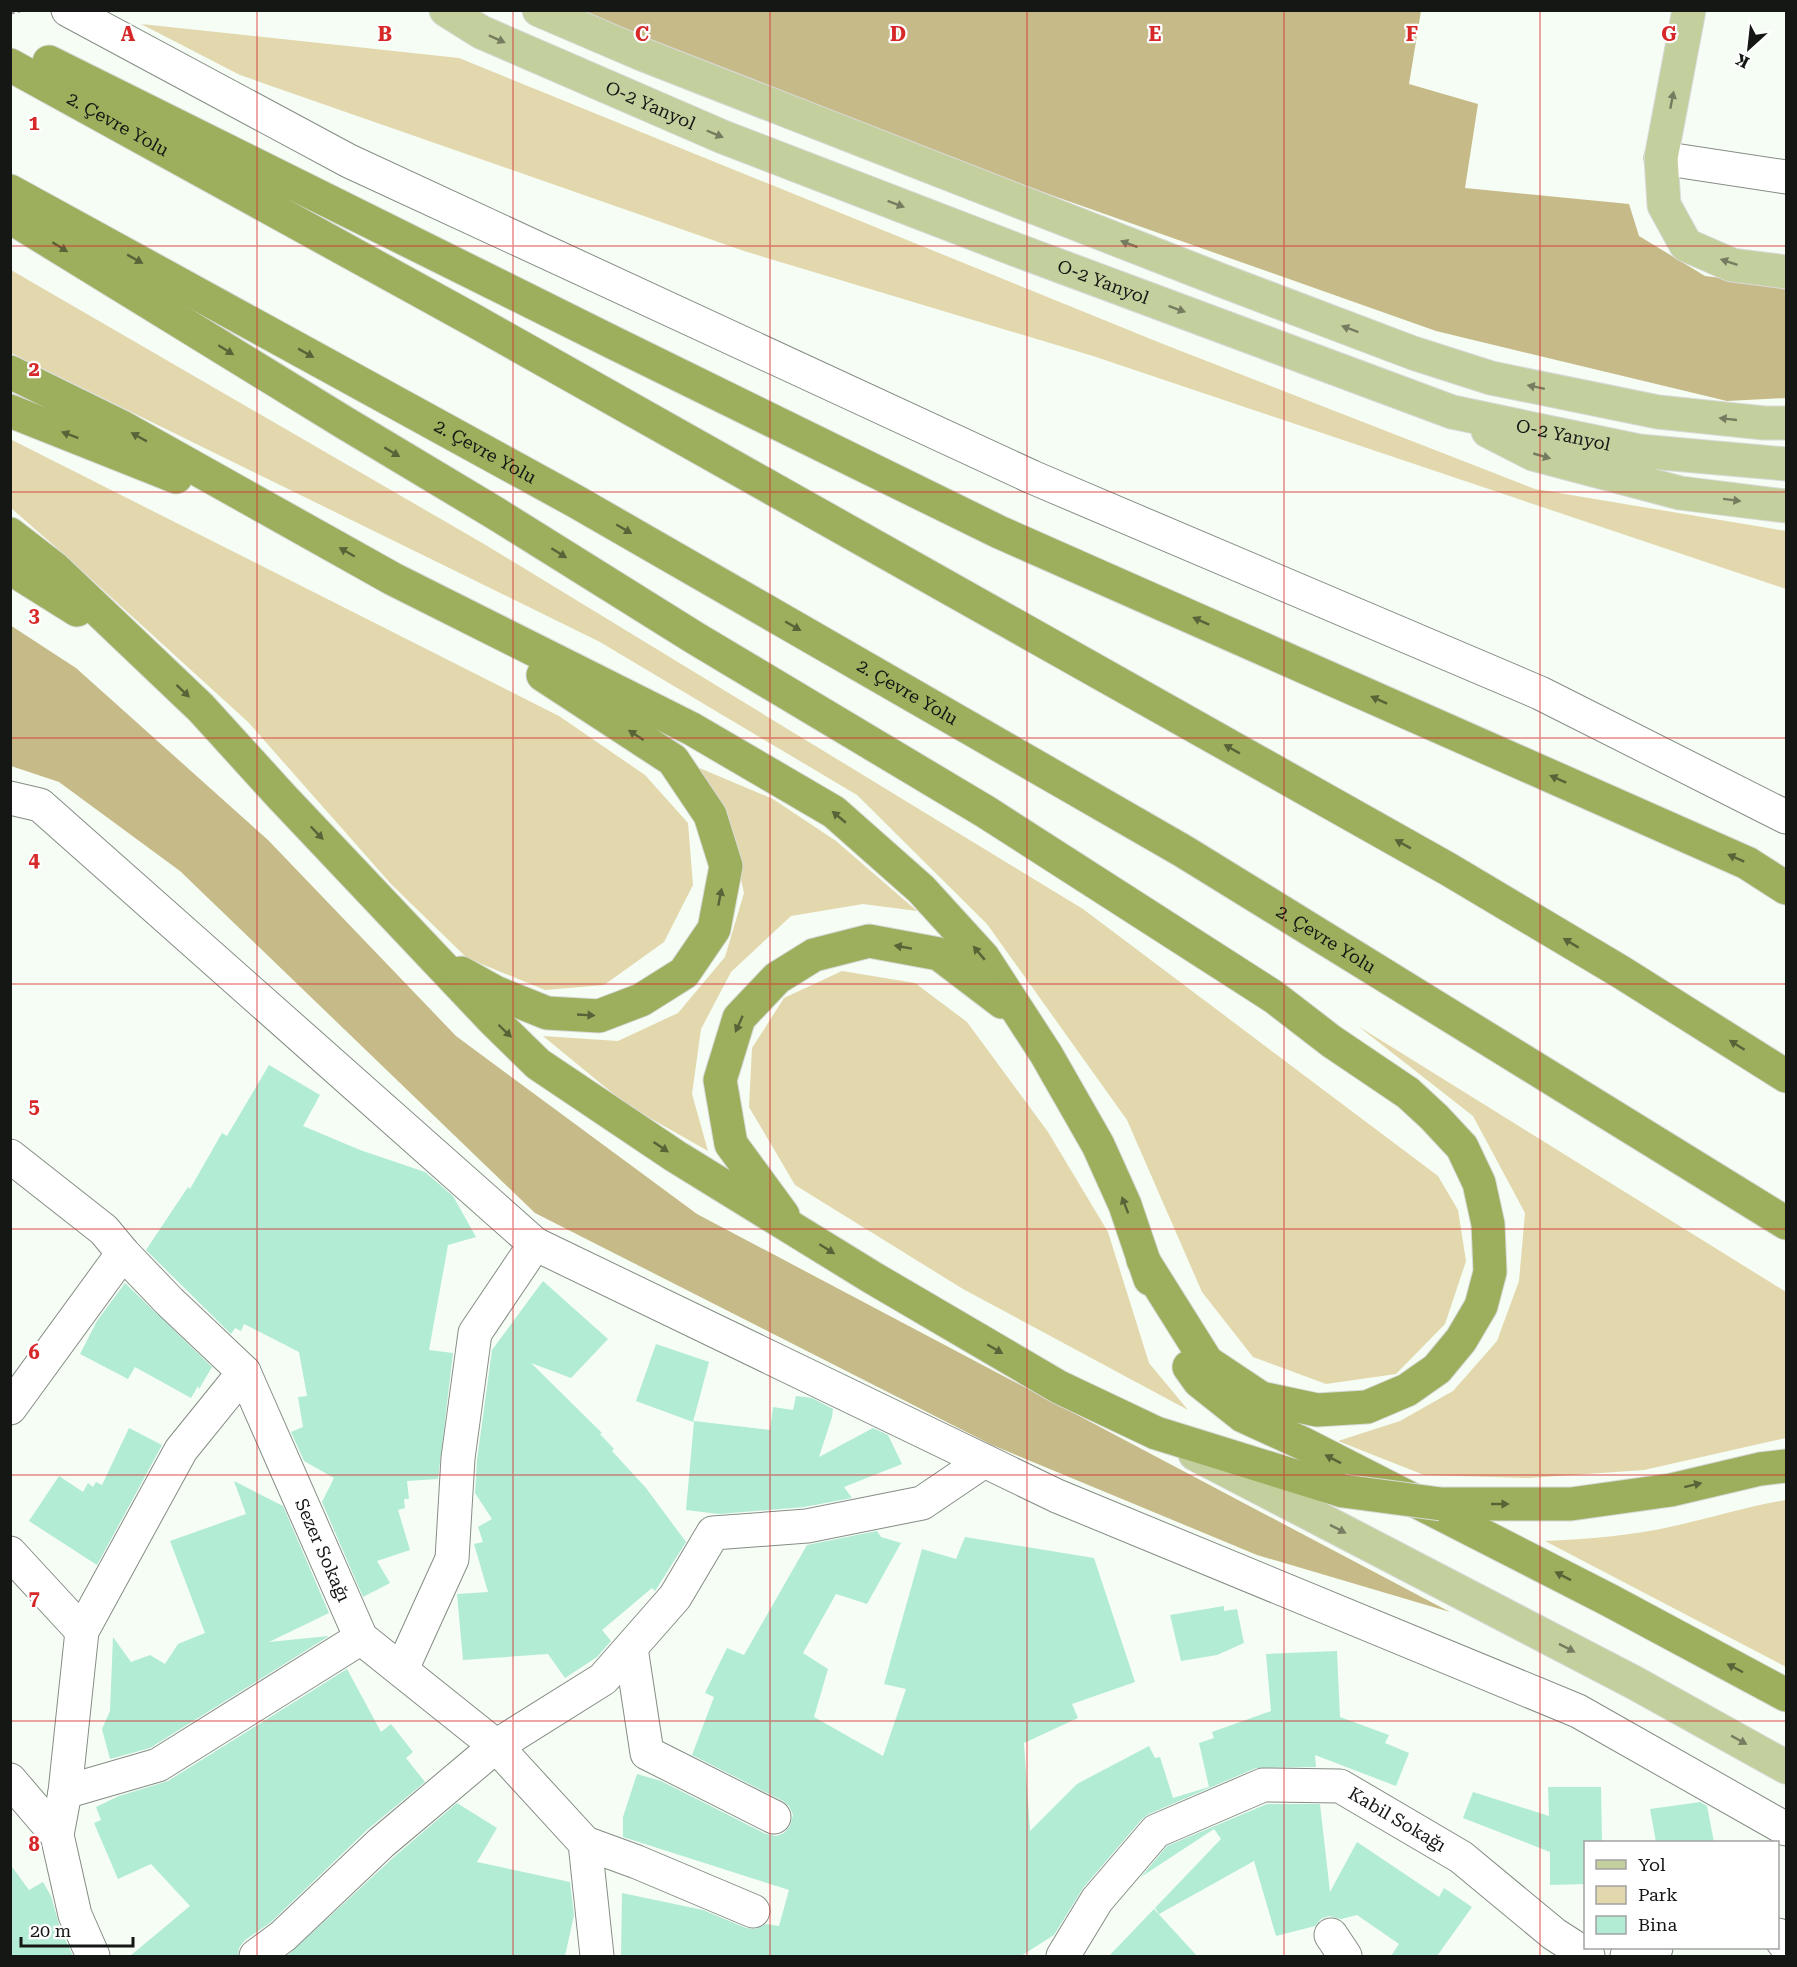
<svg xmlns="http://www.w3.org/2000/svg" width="1797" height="1967" font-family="'Roboto Serif',serif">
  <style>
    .green { fill: #e3d7ad }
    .forest { fill: #c7ba89 }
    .building { fill: #b2ecd5 }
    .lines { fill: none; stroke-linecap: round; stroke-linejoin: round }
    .minor-casing { stroke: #858d85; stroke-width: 35 }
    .major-casing { stroke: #d9dad9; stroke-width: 35 }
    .highway-casing { stroke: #d9dad9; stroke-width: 35 }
    .path { stroke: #9aa09a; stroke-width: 4; stroke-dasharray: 4.5 3; stroke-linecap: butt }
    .minor { stroke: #fff; stroke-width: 33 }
    .major { stroke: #c4cf9e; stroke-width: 33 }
    .highway { stroke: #9daf5d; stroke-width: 33 }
    .highway-bridge-casing { stroke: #d9dad9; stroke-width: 35; stroke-linecap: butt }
    .highway-bridge { stroke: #9daf5d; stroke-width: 33 }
    .oneway { fill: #757c60 }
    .oneway2 { fill: #586338 }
    .grid { fill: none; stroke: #d62828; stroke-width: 1.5; stroke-opacity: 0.55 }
    .labels { text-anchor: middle; stroke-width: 4.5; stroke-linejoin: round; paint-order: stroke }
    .street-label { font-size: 18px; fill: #141714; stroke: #fff }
    .grid-label { font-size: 20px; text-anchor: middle; font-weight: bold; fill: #d62828; stroke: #fff; stroke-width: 4.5; stroke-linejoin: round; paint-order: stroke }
  </style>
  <rect width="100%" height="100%" fill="#f5fdf4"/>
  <g class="green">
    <path d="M141,24L459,58L1163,344L1535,489L1786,531V589L1093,356L744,251L240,75Z"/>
    <path d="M11,270L484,544L1083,909L1438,1176L1458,1210L1466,1261L1445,1324L1396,1374L1326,1384L1253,1357L1202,1292L1127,1120L987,924L857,795L600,642L11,353Z"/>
    <path d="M10,439L559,716L645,775L688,823L693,885L664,942L604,985L545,990L467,958L391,884L248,722L67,557L11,508Z"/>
    <path d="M690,764L773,799L836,841L917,911L863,904L791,916L731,972L701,1029L692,1094L708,1151L627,1105L543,1036L618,1041L678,1013L725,957L744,893L727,817Z"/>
    <path d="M842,971L915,983L967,1022L1048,1132L1108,1232L1149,1363L1188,1410L963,1289L795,1185L749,1107L752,1048L784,998Z"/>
    <path d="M1358,1026L1786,1292V1438L1644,1470L1528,1478L1424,1475L1338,1441L1400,1421L1453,1391L1497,1341L1519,1281L1525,1213L1473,1116Z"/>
    <path d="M1786,1500V1667L1545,1541C1588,1539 1631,1536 1674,1526C1711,1518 1748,1506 1786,1500Z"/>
  </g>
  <g class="forest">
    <path d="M572,11H1421L1409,84L1478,104L1465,188L1629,204L1639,236L1705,276L1786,286V398L1727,401L1436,331L1051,195L775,92Z"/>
    <path d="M10,625L76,668L268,840L456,1036L697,1214L1450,1612L1257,1555L992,1445L535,1213L180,871L59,782L11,766Z"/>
  </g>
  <g class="building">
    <path d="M269,1065L320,1095L303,1126L360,1150L425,1172L453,1196L476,1237L448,1245L429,1350L453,1353L438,1479L407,1481L409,1499H404L405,1508L398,1510L410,1550L377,1561L390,1583L363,1597L322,1502L334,1478L304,1461L291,1432L303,1427L298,1397L307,1396L299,1352L244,1324L241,1331L235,1328L231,1334L146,1250L188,1187L190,1189L222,1133L227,1136Z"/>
    <path d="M543,1281L608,1339L571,1378L531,1363L602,1433L600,1434L614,1449L612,1451L646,1488L686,1542L655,1591L652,1588L602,1630L611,1641L597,1657L565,1678L548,1654L463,1660L457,1594L488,1592L474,1544L483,1542L478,1527L492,1519L475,1493L477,1460L492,1350Z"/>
    <path d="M125,1283L212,1367L199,1389L198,1386L191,1398L135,1367L128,1379L80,1354L97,1321Z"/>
    <path d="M656,1344L709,1362L693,1422L636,1401Z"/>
    <path d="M796,1396L812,1398L833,1409L832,1417L819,1457L873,1428L888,1435L902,1464L844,1487L852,1498L804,1507L719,1514L686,1510L694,1421L770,1430L773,1407L793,1410Z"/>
    <path d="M129,1428L162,1445L97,1565L29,1521L59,1476L83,1492L88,1483L93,1487L96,1482L102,1485Z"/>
    <path d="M234,1481L283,1506L329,1613L269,1642L329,1636L150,1748L110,1759L102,1729L110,1711L113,1637L131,1662L150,1655L165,1664L178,1644L205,1633L170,1541L246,1514Z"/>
    <path d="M877,1531L881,1537L901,1543L867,1604L836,1594L803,1653L828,1669L814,1717L883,1756L906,1689L884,1684L922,1549L956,1559L965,1537L1094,1558L1135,1682L1072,1704L1078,1718L1024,1743L1030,1831L1077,1784L1149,1746L1155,1758L1160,1757L1173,1798L1209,1787L1199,1743L1214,1738L1212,1732L1271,1711L1266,1654L1337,1651L1340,1717L1389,1735L1385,1743L1409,1753L1396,1786L1315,1755L1316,1767L1256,1768L1149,1814L1142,1819L1083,1888L1054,1935L1021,1956H621L622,1893L703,1910L746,1928L756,1929L766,1924L779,1926L789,1890L623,1837V1817L637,1774L661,1781L766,1834L776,1836L784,1833L790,1826L793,1815L789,1806L783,1801L692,1755L714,1697L705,1693L727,1648L744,1655L807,1545Z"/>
    <path d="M1224,1606V1611L1237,1609L1244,1643L1217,1655L1181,1661L1170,1615Z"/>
    <path d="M347,1669L381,1732L391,1724L413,1752L406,1758L425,1782L368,1829L271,1922L244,1941L239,1948L238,1956H130L190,1906L151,1864L118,1879L94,1823L101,1820L96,1807L119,1796L168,1781Z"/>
    <path d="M1548,1787H1601L1602,1842H1586V1884L1550,1885V1852L1463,1818L1473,1792L1549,1816Z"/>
    <path d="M1700,1802L1707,1806L1714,1842H1656L1650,1809Z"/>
    <path d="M457,1803L497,1828L477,1862L570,1882L574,1915L565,1956H287L394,1857Z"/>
    <path d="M1267,1804H1320L1330,1892L1357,1842L1439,1897L1444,1888L1472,1907L1437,1956H1391L1399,1944L1357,1915L1341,1919L1329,1916L1321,1919L1315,1926L1276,1936L1254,1861L1159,1914L1155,1908L1221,1839L1214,1829L1141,1877L1167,1846Z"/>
    <path d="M10,1864L29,1890L43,1882L51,1896L60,1928L58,1929L65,1939L73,1956H10Z"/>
    <path d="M1154,1909L1197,1956H1109Z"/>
  </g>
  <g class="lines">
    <defs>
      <g id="minor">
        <path d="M68,10L349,161L1032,477L1540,693L1786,817"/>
        <path d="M1661,158L1786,177"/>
        <path d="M10,798L40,805L535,1244L1057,1496L1578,1711L1786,1829"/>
        <path id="s1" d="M10,1156L104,1230L123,1253L170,1302L244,1372L361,1638L496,1746L585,1843L597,1956"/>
        <path d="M10,1408L123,1253"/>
        <path d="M10,1553L82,1631"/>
        <path d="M631,1648L647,1753L774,1817"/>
        <path d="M402,1669L452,1559L458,1458L475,1333L535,1244"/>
        <path d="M10,1780L57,1835L75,1915L93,1956"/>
        <path d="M65,1792L158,1765L361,1638"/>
        <path d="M57,1835L65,1792L82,1631L181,1450L244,1372"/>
        <path d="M585,1843L637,1862L753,1911"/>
        <path d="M1331,1935L1345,1956"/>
        <path d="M1778,1935L1786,1946"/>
        <path d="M256,1956L283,1936L381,1843L496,1746L603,1679L675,1597L713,1533L807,1526L922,1503L984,1461"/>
        <path id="s2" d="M1063,1956L1097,1900L1156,1831L1263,1785L1340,1786L1461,1857L1554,1934L1588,1956"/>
        <path d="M1627,1956L1656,1948"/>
      </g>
      <g id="major">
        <path id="s3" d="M446,10L481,32L723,137L1014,249L1452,412L1639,451L1786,464"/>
        <path d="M539,10L644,55L1223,281L1413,353L1491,378L1658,412L1764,423H1786"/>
        <path d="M1689,10L1661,158L1664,205L1686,245L1732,265L1786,272"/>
        <path d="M1488,431L1533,454L1680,493L1786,506"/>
        <path d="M1195,1454L1635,1683L1786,1767"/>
      </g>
      <g id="highway">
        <path d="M49,62L614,343L999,532L1747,863L1786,888"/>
        <path id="s4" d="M10,65L473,320L1448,869L1621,972L1786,1076"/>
        <path id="s5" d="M10,191L575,501L1183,851L1786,1223"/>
        <path d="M10,217L345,423L495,513L695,638L986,812L1274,997L1331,1041L1408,1093L1434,1117L1462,1147L1479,1183L1488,1224L1490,1272L1481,1306L1461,1340L1437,1369L1407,1390L1367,1407L1317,1410L1261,1398L1207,1362L1143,1260"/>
        <path d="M10,372L120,426L393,579L692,729L834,812L921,889L983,957L1046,1054L1098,1145L1125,1205L1150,1279"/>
        <path d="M10,411L176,477"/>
        <path d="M10,534L54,568L201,708L282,797L493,1020L538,1064L675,1156L873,1278L1059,1387L1156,1433L1343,1491"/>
        <path d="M10,568L77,610"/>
        <path d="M461,973L495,992L547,1013L599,1016L641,1000L684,973L714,929L726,866L710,815L673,760L543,675"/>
        <path d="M783,1215L731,1144L720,1080L739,1018L777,978L814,955L869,941L939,954L1002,1002"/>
        <path d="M1189,1367L1199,1381L1243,1416L1302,1443L1609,1600L1786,1695"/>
        <path d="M1441,1504H1571L1671,1490L1760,1469L1786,1466"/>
      </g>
    </defs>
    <use href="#minor" class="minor-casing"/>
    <use href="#major" class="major-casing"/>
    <use href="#highway" class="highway-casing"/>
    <path class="path" d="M10,13L21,10"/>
    <use href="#minor" class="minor"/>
    <use href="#major" class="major"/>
    <use href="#highway" class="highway"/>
    <defs>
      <path id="highway-bridge" d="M1343,1491L1441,1504"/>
    </defs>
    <use href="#highway-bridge" class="highway-bridge-casing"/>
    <use href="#highway-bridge" class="highway-bridge"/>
  </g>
  <defs><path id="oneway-solid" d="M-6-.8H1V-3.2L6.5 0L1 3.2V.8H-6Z" transform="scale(1.5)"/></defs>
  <g class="oneway">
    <use href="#oneway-solid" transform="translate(497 39) rotate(24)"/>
    <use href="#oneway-solid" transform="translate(1672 100) rotate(-79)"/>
    <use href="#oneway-solid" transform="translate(715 134) rotate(23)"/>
    <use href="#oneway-solid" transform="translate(896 204) rotate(21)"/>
    <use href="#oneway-solid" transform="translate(1129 244) rotate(-159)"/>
    <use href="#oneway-solid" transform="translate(1729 262) rotate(-162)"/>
    <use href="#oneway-solid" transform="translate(1177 309) rotate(20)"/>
    <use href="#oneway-solid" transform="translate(1350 329) rotate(-159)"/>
    <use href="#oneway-solid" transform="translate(1536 387) rotate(-168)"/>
    <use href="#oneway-solid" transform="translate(1728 419) rotate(-174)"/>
    <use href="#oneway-solid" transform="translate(1542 456) rotate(16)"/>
    <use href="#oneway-solid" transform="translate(1732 500) rotate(7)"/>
    <use href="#oneway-solid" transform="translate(1338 1529) rotate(27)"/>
    <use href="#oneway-solid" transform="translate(1567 1648) rotate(27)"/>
    <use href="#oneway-solid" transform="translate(1739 1740) rotate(29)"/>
  </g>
  <g class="oneway2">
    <use href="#oneway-solid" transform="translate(60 247) rotate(32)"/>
    <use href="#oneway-solid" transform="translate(135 259) rotate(29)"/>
    <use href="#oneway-solid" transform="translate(226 350) rotate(32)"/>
    <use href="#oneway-solid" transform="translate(306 353) rotate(29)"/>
    <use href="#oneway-solid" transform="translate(70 435) rotate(-159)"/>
    <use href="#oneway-solid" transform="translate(139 437) rotate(-151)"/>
    <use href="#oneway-solid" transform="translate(392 452) rotate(31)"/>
    <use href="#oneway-solid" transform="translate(624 529) rotate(30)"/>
    <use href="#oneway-solid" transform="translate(347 552) rotate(-150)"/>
    <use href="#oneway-solid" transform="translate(559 553) rotate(32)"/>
    <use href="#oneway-solid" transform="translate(1201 621) rotate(-156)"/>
    <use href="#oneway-solid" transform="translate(793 626) rotate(30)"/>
    <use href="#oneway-solid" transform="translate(183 691) rotate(43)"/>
    <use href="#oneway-solid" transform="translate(1379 700) rotate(-156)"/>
    <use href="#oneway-solid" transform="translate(636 735) rotate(-147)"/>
    <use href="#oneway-solid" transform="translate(1232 749) rotate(-151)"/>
    <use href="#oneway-solid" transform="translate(1558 779) rotate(-156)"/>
    <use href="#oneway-solid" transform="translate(839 817) rotate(-140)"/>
    <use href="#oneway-solid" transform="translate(317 833) rotate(46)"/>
    <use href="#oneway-solid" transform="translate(1403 844) rotate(-151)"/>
    <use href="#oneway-solid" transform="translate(1736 858) rotate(-156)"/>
    <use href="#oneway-solid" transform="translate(720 897) rotate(-79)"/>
    <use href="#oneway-solid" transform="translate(1571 943) rotate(-149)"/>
    <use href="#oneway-solid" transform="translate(903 947) rotate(-170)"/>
    <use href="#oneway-solid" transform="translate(979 953) rotate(-130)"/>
    <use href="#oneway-solid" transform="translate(586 1015) rotate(3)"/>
    <use href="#oneway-solid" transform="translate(739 1024) rotate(114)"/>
    <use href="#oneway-solid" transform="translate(505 1031) rotate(44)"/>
    <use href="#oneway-solid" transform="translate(1737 1045) rotate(-148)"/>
    <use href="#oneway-solid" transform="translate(661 1147) rotate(34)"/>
    <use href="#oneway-solid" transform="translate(1125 1205) rotate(-111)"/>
    <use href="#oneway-solid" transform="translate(827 1249) rotate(32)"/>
    <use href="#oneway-solid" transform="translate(995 1349) rotate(30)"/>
    <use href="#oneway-solid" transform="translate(1333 1459) rotate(-153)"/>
    <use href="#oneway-solid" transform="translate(1693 1485) rotate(-14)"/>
    <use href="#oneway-solid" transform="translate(1500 1504)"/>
    <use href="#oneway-solid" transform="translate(1563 1576) rotate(-153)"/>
    <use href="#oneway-solid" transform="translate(1735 1668) rotate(-152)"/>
  </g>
  <path class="grid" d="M257,10V1956M513,10V1956M770,10V1956M1027,10V1956M1284,10V1956M1540,10V1956M10,246H1786M10,492H1786M10,738H1786M10,984H1786M10,1229H1786M10,1475H1786M10,1721H1786"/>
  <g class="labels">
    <g class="street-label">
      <text dy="6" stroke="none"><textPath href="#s3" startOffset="226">O-2 Yanyol</textPath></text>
      <text dy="6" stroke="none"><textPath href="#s4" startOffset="123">2. Çevre Yolu</textPath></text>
      <text dy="6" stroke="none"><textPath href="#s3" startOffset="712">O-2 Yanyol</textPath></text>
      <text dy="6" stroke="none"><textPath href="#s3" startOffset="1198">O-2 Yanyol</textPath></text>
      <text dy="6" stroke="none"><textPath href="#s5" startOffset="542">2. Çevre Yolu</textPath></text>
      <text dy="6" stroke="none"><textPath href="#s5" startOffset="1028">2. Çevre Yolu</textPath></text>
      <text dy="6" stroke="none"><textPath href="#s5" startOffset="1514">2. Çevre Yolu</textPath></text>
      <text dy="6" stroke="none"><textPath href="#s1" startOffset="514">Sezer Sokağı</textPath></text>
      <text dy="6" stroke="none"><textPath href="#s2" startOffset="416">Kabil Sokağı</textPath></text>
    </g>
  </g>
  <g class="grid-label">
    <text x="128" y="41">A</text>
    <text x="385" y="41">B</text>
    <text x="642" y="41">C</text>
    <text x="898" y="41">D</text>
    <text x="1155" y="41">E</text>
    <text x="1412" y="41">F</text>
    <text x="1669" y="41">G</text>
    <text x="34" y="130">1</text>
    <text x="34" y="376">2</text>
    <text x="34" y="622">3</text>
    <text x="34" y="867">4</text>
    <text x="34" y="1113">5</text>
    <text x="34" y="1359">6</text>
    <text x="34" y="1605">7</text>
    <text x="34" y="1851">8</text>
  </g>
  <rect width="1797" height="1967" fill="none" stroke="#141714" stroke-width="24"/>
  <rect x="1584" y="1841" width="195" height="108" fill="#ffffff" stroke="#a1a2a1" stroke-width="1.5"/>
  <rect x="1596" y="1860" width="30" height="9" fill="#c4cf9e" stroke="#a1a2a1" stroke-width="1.5"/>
  <text x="1638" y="1871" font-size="18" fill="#141714">Yol</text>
  <rect x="1596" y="1886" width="30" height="18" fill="#e3d7ad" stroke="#a1a2a1" stroke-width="1.5"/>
  <text x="1638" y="1901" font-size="18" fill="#141714">Park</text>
  <rect x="1596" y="1916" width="30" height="18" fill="#b2ecd5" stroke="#a1a2a1" stroke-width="1.5"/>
  <text x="1638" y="1931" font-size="18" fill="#141714">Bina</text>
  <g transform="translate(1749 48) rotate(207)" stroke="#ffffff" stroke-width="4.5" paint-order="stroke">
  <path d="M0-4.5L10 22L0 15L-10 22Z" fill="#141714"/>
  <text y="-9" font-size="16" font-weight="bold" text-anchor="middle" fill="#141714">K</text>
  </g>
  <path d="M21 1937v9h112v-9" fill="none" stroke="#141714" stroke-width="3"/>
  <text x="30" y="1937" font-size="18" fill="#141714" stroke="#ffffff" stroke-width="4.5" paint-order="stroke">20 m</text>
</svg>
